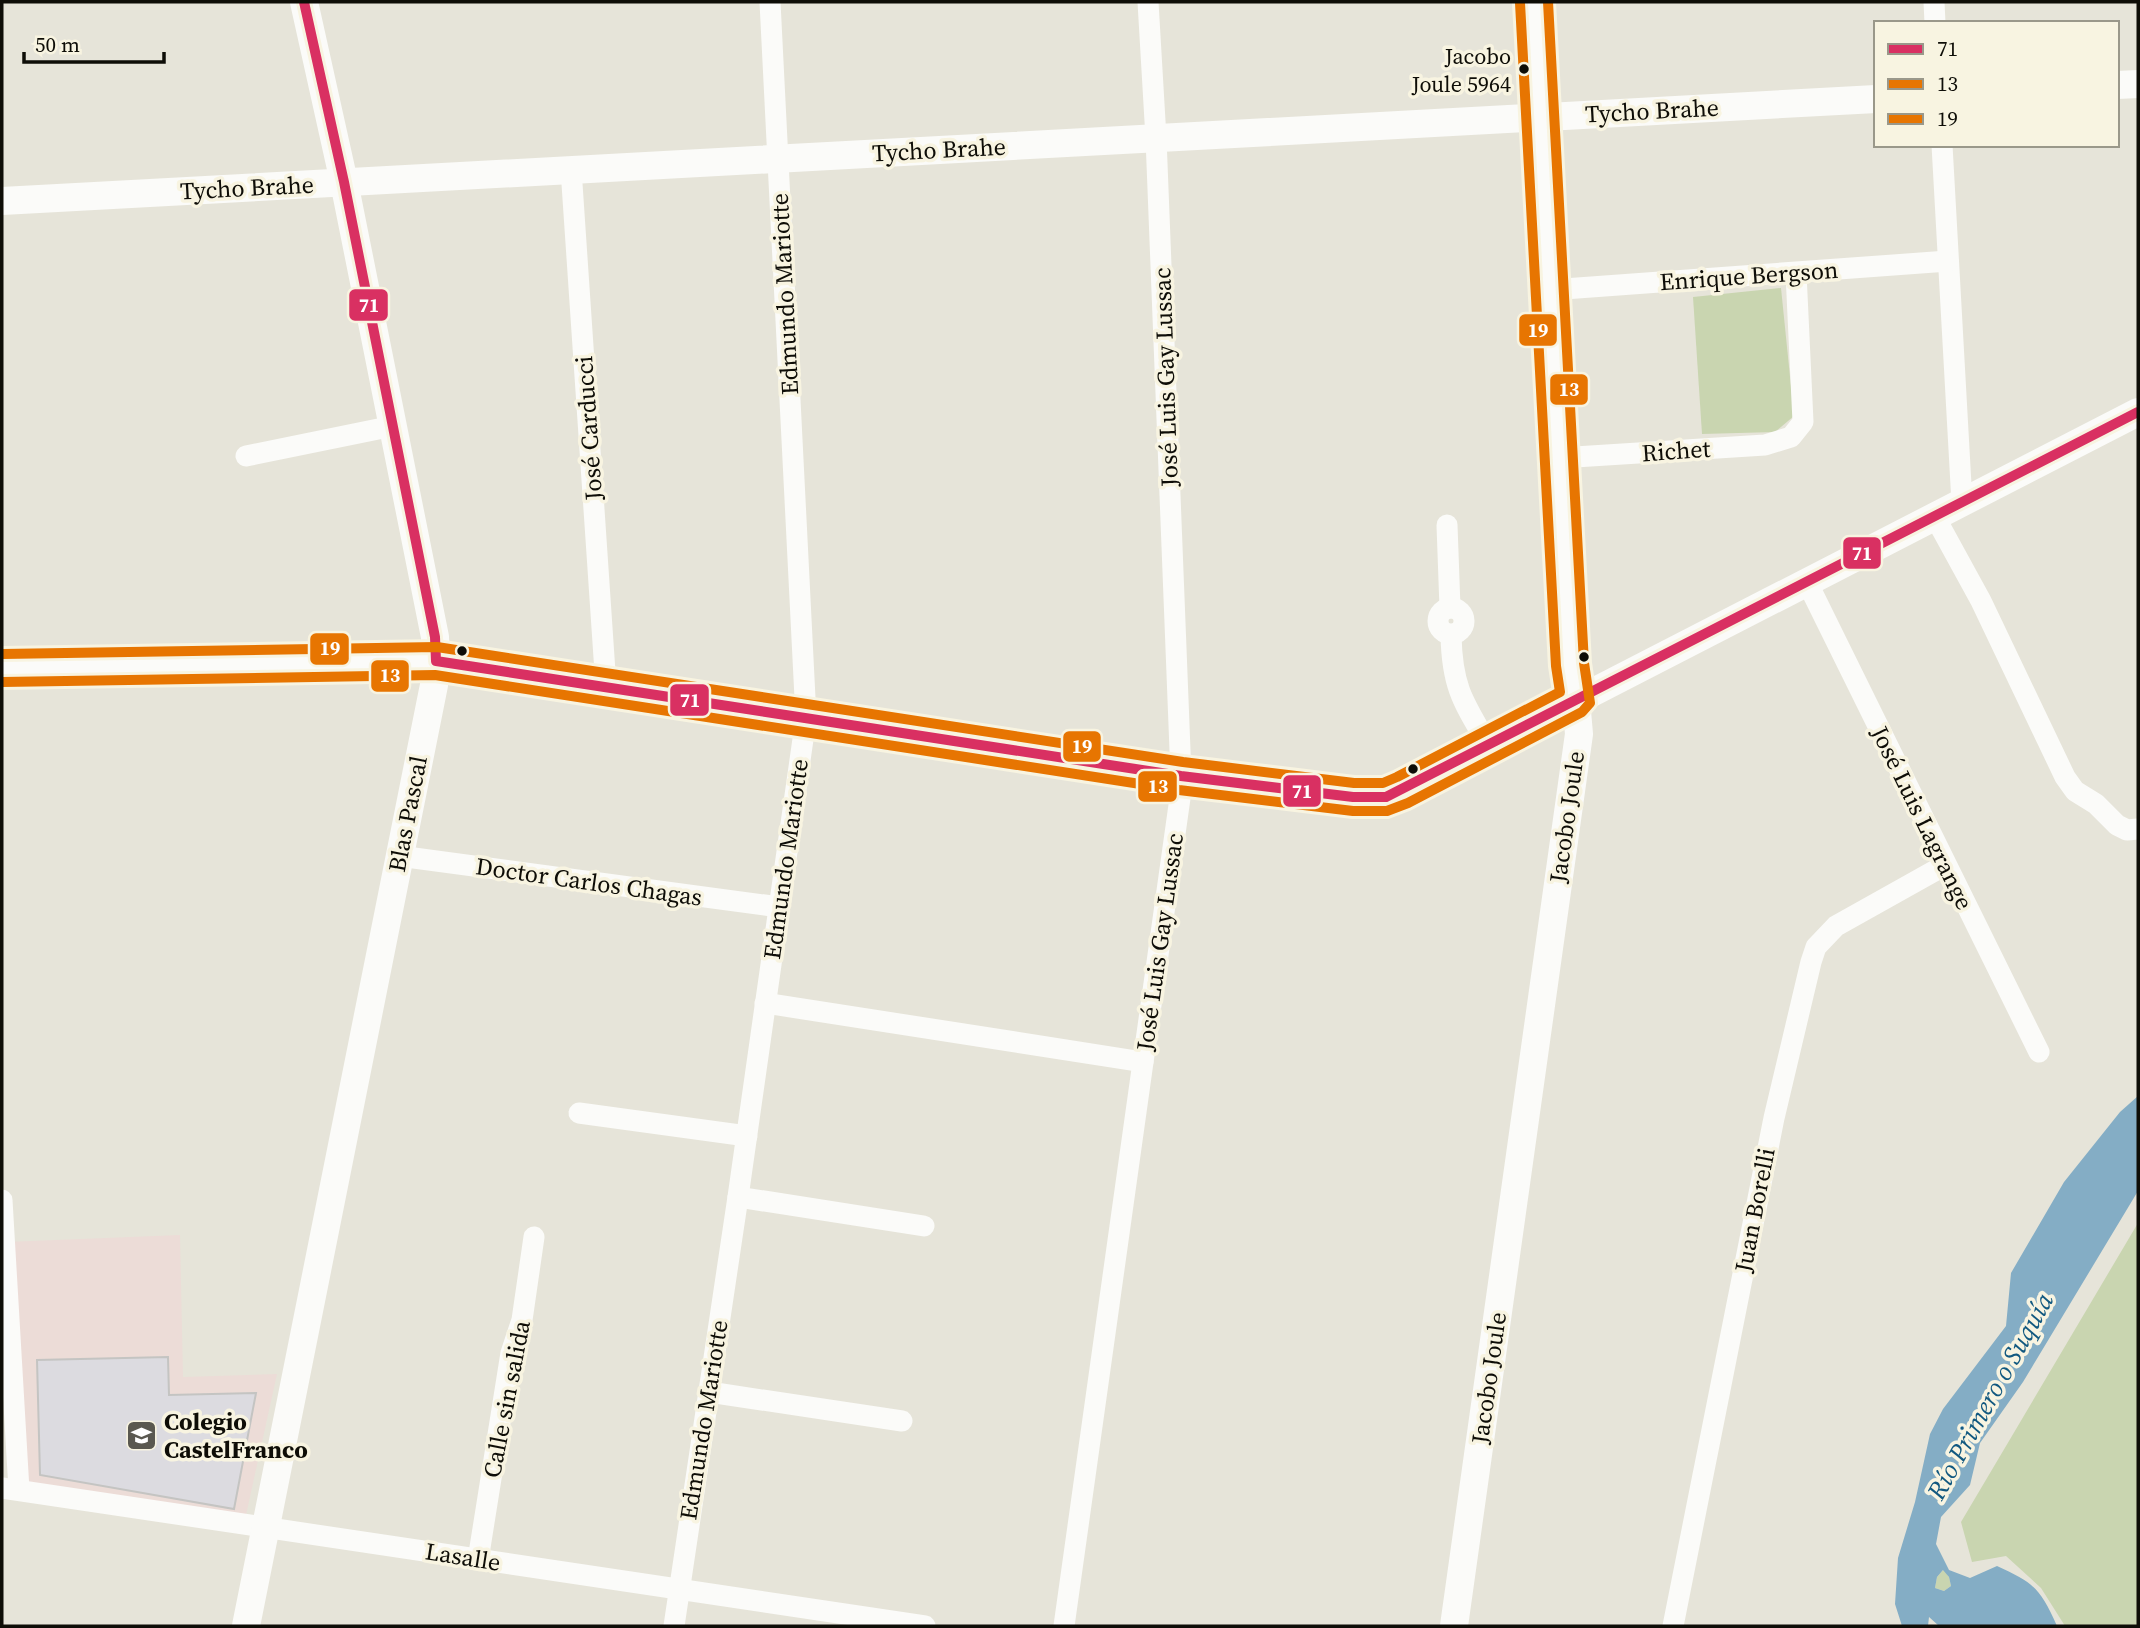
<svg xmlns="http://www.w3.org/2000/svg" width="2140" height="1628" font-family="'Source Serif 4',serif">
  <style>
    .education { fill: #ecdcd7 }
    .green { fill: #c9d5b0 }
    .water { fill: #84adc5; fill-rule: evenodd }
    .building { fill: #dcdbe0; stroke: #c4c4c2; stroke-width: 2 }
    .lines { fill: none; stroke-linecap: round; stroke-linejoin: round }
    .minor { stroke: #fbfbf9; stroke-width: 21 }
    .secondary { stroke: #fbfbf9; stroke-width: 28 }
    .bus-1-casing { stroke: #f8f4e1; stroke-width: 16 }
    .bus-2-casing { stroke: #f8f4e1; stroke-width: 16 }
    .bus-3-casing { stroke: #f8f4e1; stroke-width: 16 }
    .bus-1 { stroke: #d93062; stroke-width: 10 }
    .bus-2 { stroke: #e77501; stroke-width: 10 }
    .bus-3 { stroke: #e77501; stroke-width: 10 }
    .bus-dot { fill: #0e0d07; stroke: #f8f4e1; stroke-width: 2.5 }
    .labels { text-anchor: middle; stroke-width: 7; stroke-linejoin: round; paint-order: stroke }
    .bus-label { font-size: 22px; fill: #0e0d07; stroke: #f8f4e1; text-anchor: end }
    .street-label { font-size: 24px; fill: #0e0d07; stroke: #f8f4e1 }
    .poi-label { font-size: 24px; font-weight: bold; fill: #0e0d07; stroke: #f8f4e1; text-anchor: start }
    .water-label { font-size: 26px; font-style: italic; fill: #125980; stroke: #f8f4e1 }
    .line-badge { stroke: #f8f4e1; stroke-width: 2.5 }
    .badge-label { font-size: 19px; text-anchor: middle; font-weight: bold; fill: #fff }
  </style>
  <rect width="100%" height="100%" fill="#e6e4d9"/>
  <path class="education" d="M180,1235L183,1377L277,1374L244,1524L22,1495L6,1242Z"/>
  <g class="green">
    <path d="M1781,288L1794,416L1775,432L1702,434L1693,297Z"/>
    <path d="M2138,1223V1626H2065L2041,1588L2006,1556L1972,1562L1961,1522Z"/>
    <path d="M1944,1569L1949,1577L1951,1586L1944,1591L1935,1588L1937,1577Z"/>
  </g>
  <path class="water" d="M2138,1096V1191L2023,1382L1980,1443L1970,1485L1941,1517L1936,1544L1949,1570L1970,1578L1997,1566C2034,1583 2040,1588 2057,1626H1939L1929,1617L1928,1626H1902L1895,1604L1898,1558L1915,1502L1930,1434L1943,1409L2006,1326L2011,1273L2064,1182L2120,1112ZM1943,1570L1949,1577L1951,1586L1944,1591L1935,1588L1937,1577Z"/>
  <path class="building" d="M168,1357L169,1395L256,1393L234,1509L40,1475L37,1360Z"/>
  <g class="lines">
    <g class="minor">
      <path d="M1534,2L1570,665L1576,700"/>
      <path d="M1934,2L1935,23"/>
      <path d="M1942,145L1962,503"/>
      <path d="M571,169L606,687"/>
      <path d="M1550,290L1948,261"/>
      <path d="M246,456L393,426"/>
      <path d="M1559,458L1765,445L1791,437L1803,422L1796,273"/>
      <path d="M1935,517L1981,601L2065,777L2075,791L2096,804L2117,825L2127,830L2138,829"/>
      <path d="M1447,525L1450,608"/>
      <path d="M1807,582L2039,1052"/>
      <circle cx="1451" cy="621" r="13"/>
      <path d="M1451,635C1452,687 1463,702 1489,746"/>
      <path d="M399,856L779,907"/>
      <path d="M765,1003L1143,1062"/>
      <path d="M579,1113L747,1136"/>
      <path d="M738,1197L924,1226"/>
      <path d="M2,1200L19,1490"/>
      <path d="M709,1392L902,1421"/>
      <path d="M2,1488L925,1626"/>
      <path d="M478,1560L511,1353L522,1320L534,1237"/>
      <path d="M674,1626L738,1197L806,718L770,2"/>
      <path d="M1064,1626L1180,798L1181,776L1156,138L1148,2"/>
      <path d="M1673,1626L1774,1118L1811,962L1816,947L1836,926L1945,865"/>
    </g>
    <g class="secondary">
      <path d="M2117,85L2138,84"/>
      <path d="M2,201L1876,99"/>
      <path d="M2,668L436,661L1181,776L1353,797H1386L1403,790L2138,412"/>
      <path d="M246,1626L434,685L436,661L435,637L344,182L304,2"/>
      <path d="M1454,1626L1579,734L1576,700"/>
    </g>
    <defs>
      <path id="bus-1" d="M304,2L344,182L435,637L436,661L1181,776L1353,797H1386L2138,412"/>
      <path id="bus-2" d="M2,682L435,675L1179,790L1353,811H1387L1408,803L1582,712L1590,703L1584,663L1548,2"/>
      <path id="bus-3" d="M2,654L437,647L1183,762L1354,783H1383L1397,777L1560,692L1556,666L1520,3"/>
    </defs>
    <use href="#bus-1" class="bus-1-casing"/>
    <use href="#bus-2" class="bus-2-casing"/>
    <use href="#bus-3" class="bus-3-casing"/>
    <use href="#bus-1" class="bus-1"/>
    <use href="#bus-2" class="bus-2"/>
    <use href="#bus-3" class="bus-3"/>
  </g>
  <defs>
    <symbol id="school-square" viewBox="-11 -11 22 22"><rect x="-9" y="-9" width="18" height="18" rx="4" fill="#5a5850" stroke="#f8f4e1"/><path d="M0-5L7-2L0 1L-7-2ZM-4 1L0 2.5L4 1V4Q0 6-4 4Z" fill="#fff"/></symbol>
  </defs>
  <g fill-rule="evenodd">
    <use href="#school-square" x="124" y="1418" width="35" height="35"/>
  </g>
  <g class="bus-dot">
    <circle cx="1524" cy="69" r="6"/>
    <circle cx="462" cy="651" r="6"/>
    <circle cx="1584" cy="657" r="6"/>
    <circle cx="1413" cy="769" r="6"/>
  </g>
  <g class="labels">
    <g class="bus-label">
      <text x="1511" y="64">Jacobo<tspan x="1511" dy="28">Joule 5964</tspan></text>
    </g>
    <g class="street-label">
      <text transform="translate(1652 111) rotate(-3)" y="8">Tycho Brahe</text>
      <text transform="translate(939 150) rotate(-3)" y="8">Tycho Brahe</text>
      <text transform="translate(247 188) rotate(-3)" y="8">Tycho Brahe</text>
      <text transform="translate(1749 276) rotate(-4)" y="8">Enrique Bergson</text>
      <text transform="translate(785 294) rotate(-93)" y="8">Edmundo Mariotte</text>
      <text transform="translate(1166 377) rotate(-92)" y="8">José Luis Gay Lussac</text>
      <text transform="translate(589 428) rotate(-94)" y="8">José Carducci</text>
      <text transform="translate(1676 451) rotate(-4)" y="8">Richet</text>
      <text transform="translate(408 814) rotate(-79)" y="8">Blas Pascal</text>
      <text transform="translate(1567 817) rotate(-82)" y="8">Jacobo Joule</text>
      <text transform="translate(1922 818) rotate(64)" y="8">José Luis Lagrange</text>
      <text transform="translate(786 859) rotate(-82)" y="8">Edmundo Mariotte</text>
      <text transform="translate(589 882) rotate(8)" y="8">Doctor Carlos Chagas</text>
      <text transform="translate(1160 942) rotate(-82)" y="8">José Luis Gay Lussac</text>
      <text transform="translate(1755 1210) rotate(-79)" y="8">Juan Borelli</text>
      <text transform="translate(1489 1378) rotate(-82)" y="8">Jacobo Joule</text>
      <text transform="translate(507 1399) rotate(-79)" y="8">Calle sin salida</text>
      <text transform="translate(704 1420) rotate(-81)" y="8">Edmundo Mariotte</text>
      <text transform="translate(463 1557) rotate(9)" y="8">Lasalle</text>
    </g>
    <g class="poi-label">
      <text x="164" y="1430">Colegio<tspan x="164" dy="28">CastelFranco</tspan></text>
    </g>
    <g class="water-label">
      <text transform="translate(1990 1396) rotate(-61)" y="9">Río Primero o Suquía</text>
    </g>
  </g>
  <g class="line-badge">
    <rect x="348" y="288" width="41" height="34" rx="7" fill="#d93062"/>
    <rect x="1518" y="313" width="40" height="34" rx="7" fill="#e77501"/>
    <rect x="1549" y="373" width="40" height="33" rx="7" fill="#e77501"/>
    <rect x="1842" y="536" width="40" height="34" rx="7" fill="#d93062"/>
    <rect x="309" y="632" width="41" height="34" rx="7" fill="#e77501"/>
    <rect x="370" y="659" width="40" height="34" rx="7" fill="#e77501"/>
    <rect x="669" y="683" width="41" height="34" rx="7" fill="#d93062"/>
    <rect x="1062" y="730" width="40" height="33" rx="7" fill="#e77501"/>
    <rect x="1137" y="770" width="41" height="33" rx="7" fill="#e77501"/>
    <rect x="1282" y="774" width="40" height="34" rx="7" fill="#d93062"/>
  </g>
  <g class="badge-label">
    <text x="369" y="312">71</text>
    <text x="1538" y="337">19</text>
    <text x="1569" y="396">13</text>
    <text x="1862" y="560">71</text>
    <text x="330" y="655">19</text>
    <text x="390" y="682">13</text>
    <text x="690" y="707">71</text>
    <text x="1082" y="753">19</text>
    <text x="1158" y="793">13</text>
    <text x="1302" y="798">71</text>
  </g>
  <rect width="2140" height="1628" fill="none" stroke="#0e0d07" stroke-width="7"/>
  <rect x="1874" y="21" width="245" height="126" fill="#f8f4e1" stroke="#9a988a" stroke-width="2"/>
  <rect x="1888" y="44" width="35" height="10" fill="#d93062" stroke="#9a988a" stroke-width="2"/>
  <text x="1937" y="56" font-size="21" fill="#0e0d07">71</text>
  <rect x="1888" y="79" width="35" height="10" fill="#e77501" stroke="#9a988a" stroke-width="2"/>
  <text x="1937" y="91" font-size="21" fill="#0e0d07">13</text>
  <rect x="1888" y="114" width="35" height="10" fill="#e77501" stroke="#9a988a" stroke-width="2"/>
  <text x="1937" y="126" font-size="21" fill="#0e0d07">19</text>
  <path d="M24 52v10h140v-10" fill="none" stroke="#0e0d07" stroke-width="3.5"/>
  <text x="35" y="52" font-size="21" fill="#0e0d07" stroke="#f8f4e1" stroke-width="5" paint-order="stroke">50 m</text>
</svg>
